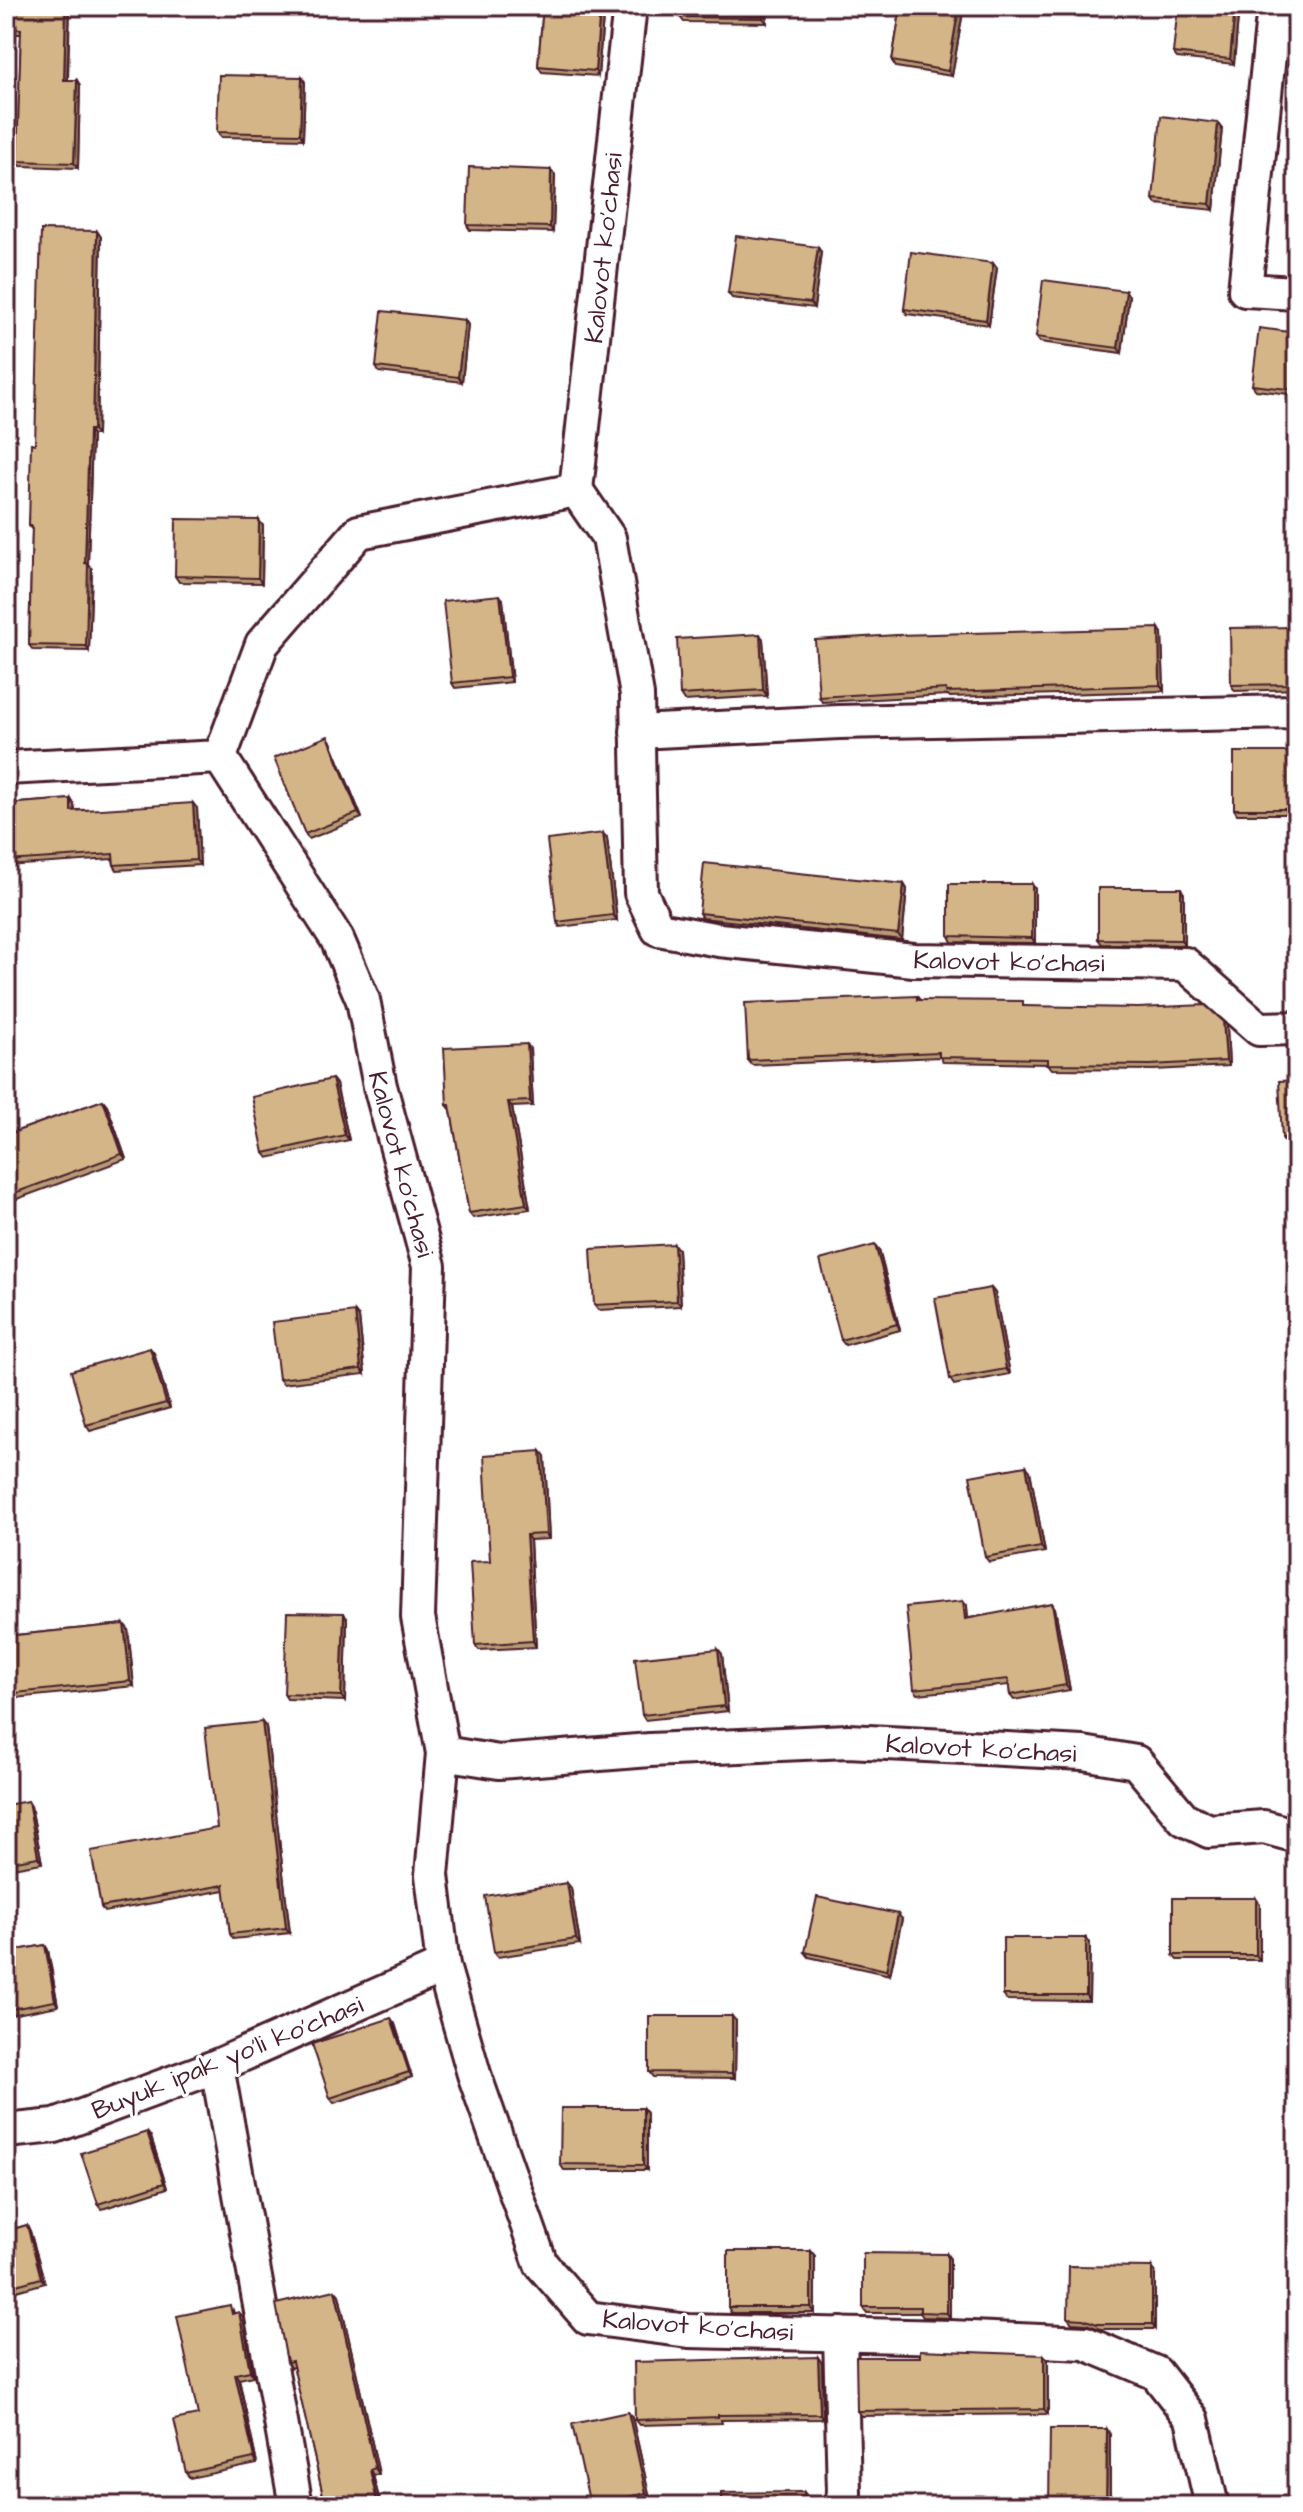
<svg xmlns="http://www.w3.org/2000/svg" width="1303" height="2512" font-family="'Architects Daughter',sans-serif">
  <style>
    .lines { fill: none; stroke-linecap: round; stroke-linejoin: round }
    .minor-casing { stroke: #4a1f2b; stroke-width: 38 }
    .minor { stroke: #fff; stroke-width: 32 }
    .wall { fill: #b69c75; stroke: #4a1f2b; stroke-width: 2 }
    .shaded-wall { fill: #947f5f; stroke: #4a1f2b; stroke-width: 2 }
    .building { fill: #d4b588; stroke: #4a1f2b; stroke-width: 2 }
    .labels { text-anchor: middle; stroke-width: 6; stroke-linejoin: round; paint-order: stroke }
    .street-label { font-size: 26px; fill: #4a1f2b; stroke: #fff }
  </style>
  <rect width="100%" height="100%" fill="#fff"/>
  <filter id="ink" filterUnits="userSpaceOnUse"><feTurbulence type="fractalNoise" baseFrequency=".0125" numOctaves="2"/><feDisplacementMap in="SourceGraphic" scale="16" xChannelSelector="R" yChannelSelector="G"/><feConvolveMatrix kernelMatrix="1 2 1 2 8 2 1 2 1" color-interpolation-filters="sRGB"/></filter>
  <g filter="url(#ink)">
    <g class="lines">
      <defs>
        <g id="minor">
          <path d="M1274,6L1245,290L1297,293"/>
          <path d="M576,490L609,538L637,695L641,893L658,929L719,940L914,960L1185,964L1259,1029L1297,1028"/>
          <path d="M637,732L839,722L1297,712"/>
          <path d="M220,757L337,939L363,1000L380,1086L429,1266L418,1617L443,1753L432,1875L443,1966L474,2074L541,2264L588,2318L689,2331L950,2337L1085,2343L1156,2373L1192,2419L1212,2506"/>
          <path d="M6,768L220,757L262,644L359,532L576,490L630,6"/>
          <path d="M443,1753L499,1762L650,1750L848,1741L1083,1753L1136,1762L1184,1819L1209,1831L1264,1827L1297,1836"/>
          <path d="M217,2066L296,2506"/>
          <path d="M6,2131L55,2126L217,2066L443,1966"/>
          <path d="M840,2334L844,2493L841,2506"/>
        </g>
      </defs>
      <use href="#minor" class="minor-casing"/>
      <use href="#minor" class="minor"/>
    </g>
    <g class="wall">
      <path d="M8,6H70L68,80L80,85L78,168L21,166L17,161L21,34H11L8,28Z"/>
      <path d="M543,6H604L598,76L542,72L538,66Z"/>
      <path d="M767,6V23L684,22L680,17Z"/>
      <path d="M901,6H964L952,76L896,67L892,61Z"/>
      <path d="M1239,6L1234,64L1177,58L1173,53Z"/>
      <path d="M302,77L305,82L303,139L221,137L217,132Z"/>
      <path d="M1218,123L1222,128L1214,210L1156,204L1153,199Z"/>
      <path d="M555,175L553,232L470,230L467,225Z"/>
      <path d="M97,231L101,237L97,435H92L88,564L92,569L89,651L33,650L29,645L32,530L29,526L35,444Z"/>
      <path d="M821,252L814,308L732,298L728,293Z"/>
      <path d="M997,268L989,325L907,314L904,309Z"/>
      <path d="M1129,296L1122,353L1040,342L1036,337Z"/>
      <path d="M465,320L468,325L462,382L379,372L376,367Z"/>
      <path d="M1297,333V395L1256,390L1252,385Z"/>
      <path d="M263,526L262,583L179,582L175,576Z"/>
      <path d="M503,600L512,682L455,688L452,683Z"/>
      <path d="M1297,627V689L1235,691L1231,685Z"/>
      <path d="M1162,633L1164,691L950,697L948,695L822,702L819,697Z"/>
      <path d="M763,639L767,696L684,701L680,695Z"/>
      <path d="M331,742L362,818L309,839L305,834Z"/>
      <path d="M1297,752V814H1237L1234,809Z"/>
      <path d="M71,799L74,804L75,810L197,808L200,865L117,870L114,865L113,859L6,866V804Z"/>
      <path d="M607,838L617,920L560,927L557,922Z"/>
      <path d="M904,884L907,889L902,940L702,918L699,913Z"/>
      <path d="M1035,889V943L952,942L949,936Z"/>
      <path d="M1184,894V945L1102,944L1098,939Z"/>
      <path d="M917,996L920,1000L1027,1006L1227,1026L1229,1066L1154,1070L1052,1069L1048,1064L943,1062L940,1057L752,1065L748,1060Z"/>
      <path d="M530,1049L533,1106L512,1107L530,1209L473,1218L469,1213L451,1110L447,1105Z"/>
      <path d="M332,1079L336,1084L349,1140L268,1158L264,1153Z"/>
      <path d="M1297,1080V1143H1285L1282,1138Z"/>
      <path d="M103,1100L107,1105L126,1159L6,1203V1135Z"/>
      <path d="M678,1249L681,1306L598,1310L594,1305Z"/>
      <path d="M879,1250L900,1330L845,1345L841,1340Z"/>
      <path d="M991,1288L995,1293L1010,1374L954,1385L950,1379Z"/>
      <path d="M359,1317L365,1374L283,1384L279,1379Z"/>
      <path d="M150,1348L154,1353L170,1408L90,1431L86,1425Z"/>
      <path d="M541,1451L545,1456L549,1539L530,1540L536,1647L479,1650L475,1645L490,1561Z"/>
      <path d="M1026,1466L1030,1471L1045,1552L989,1562L985,1557Z"/>
      <path d="M967,1606L968,1618L1055,1608L1070,1690L1014,1700L1010,1695L1009,1685L918,1694L914,1689Z"/>
      <path d="M347,1619L345,1701L287,1699L284,1694Z"/>
      <path d="M124,1624L128,1629L134,1686L6,1699V1636Z"/>
      <path d="M718,1649L722,1654L728,1711L645,1720L642,1715Z"/>
      <path d="M266,1727L290,1933L233,1939L230,1934L225,1890L104,1912L101,1907L217,1828Z"/>
      <path d="M6,1805L31,1806L42,1863L6,1869Z"/>
      <path d="M567,1883L571,1888L580,1944L498,1957L494,1952Z"/>
      <path d="M1260,1904V1960H1177L1173,1955Z"/>
      <path d="M902,1919L890,1975L809,1957L805,1952Z"/>
      <path d="M1090,1943L1089,2001L1007,2000L1003,1995Z"/>
      <path d="M45,1945L48,1950L58,2006L6,2016V1952Z"/>
      <path d="M736,2021L735,2078L653,2077L649,2072Z"/>
      <path d="M395,2024L412,2077L334,2103L330,2098Z"/>
      <path d="M643,2108L647,2113V2170H564L560,2164Z"/>
      <path d="M151,2137L167,2188L102,2209L98,2204Z"/>
      <path d="M27,2225L30,2231L45,2283L6,2294V2231Z"/>
      <path d="M811,2251L815,2256V2313H731L728,2307Z"/>
      <path d="M950,2259V2318L923,2317L920,2313H867L863,2307Z"/>
      <path d="M1155,2272V2329H1100L1086,2324L1072,2323L1068,2318Z"/>
      <path d="M335,2290L339,2295L379,2474L373,2475L381,2506H320L323,2495L294,2367L290,2368L287,2362Z"/>
      <path d="M233,2310L234,2313L243,2317L253,2376L239,2379L257,2464L190,2478L186,2473L198,2415Z"/>
      <path d="M1044,2355L1048,2360V2414L861,2416L857,2411L920,2357Z"/>
      <path d="M822,2363L823,2419L721,2420L722,2423L639,2425L635,2420Z"/>
      <path d="M632,2417L650,2498L612,2506H591L590,2505Z"/>
    </g>
    <g class="shaded-wall">
      <path d="M66,6H70L67,85L64,80Z"/>
      <path d="M600,6H604L598,76L595,71Z"/>
      <path d="M763,6H767V23L763,18Z"/>
      <path d="M959,6H964L952,76L948,71Z"/>
      <path d="M1235,6H1239L1234,64L1230,59Z"/>
      <path d="M302,77L305,82L303,139L300,134Z"/>
      <path d="M77,80L80,85L78,168L74,163Z"/>
      <path d="M1218,123L1222,128L1214,210L1210,204Z"/>
      <path d="M551,170L555,175L553,232L550,227Z"/>
      <path d="M97,231L101,237L97,435L93,430Z"/>
      <path d="M818,247L821,252L814,308L810,303Z"/>
      <path d="M993,263L997,268L989,325L986,320Z"/>
      <path d="M1126,291L1129,296L1122,353L1118,348Z"/>
      <path d="M465,320L468,325L462,382L458,377Z"/>
      <path d="M89,430L92,435L88,564L92,569L89,651L86,646L85,563Z"/>
      <path d="M259,520L263,526L262,583L258,578Z"/>
      <path d="M500,595L503,600L512,682L509,677Z"/>
      <path d="M1159,628L1162,633L1164,691L1160,685Z"/>
      <path d="M760,634L763,639L767,696L763,690Z"/>
      <path d="M328,736L331,742L362,818L358,813Z"/>
      <path d="M71,799L74,804L75,816L71,811Z"/>
      <path d="M193,803L197,808L200,865L196,860Z"/>
      <path d="M603,833L607,838L617,920L613,915Z"/>
      <path d="M904,884L907,889L902,940L898,934Z"/>
      <path d="M1032,884L1035,889V943L1032,938Z"/>
      <path d="M1181,888L1184,894V945L1181,940Z"/>
      <path d="M1223,1021L1227,1026L1229,1066L1226,1061Z"/>
      <path d="M527,1044L530,1049L533,1106L530,1101Z"/>
      <path d="M332,1079L336,1084L349,1140L345,1135Z"/>
      <path d="M103,1100L107,1105L126,1159L122,1154Z"/>
      <path d="M508,1102L512,1107L530,1209L526,1204Z"/>
      <path d="M674,1244L678,1249L681,1306L677,1301Z"/>
      <path d="M875,1245L879,1250L900,1330L897,1324Z"/>
      <path d="M991,1288L995,1293L1010,1374L1006,1369Z"/>
      <path d="M355,1312L359,1317L365,1374L361,1369Z"/>
      <path d="M150,1348L154,1353L170,1408L166,1403Z"/>
      <path d="M541,1451L545,1456L549,1539L546,1534Z"/>
      <path d="M1026,1466L1030,1471L1045,1552L1041,1547Z"/>
      <path d="M526,1535L530,1540L536,1647L533,1641Z"/>
      <path d="M963,1601L967,1606L968,1624L965,1619Z"/>
      <path d="M1052,1603L1055,1608L1070,1690L1066,1685Z"/>
      <path d="M344,1613L347,1619L345,1701L341,1696Z"/>
      <path d="M124,1624L128,1629L134,1686L130,1681Z"/>
      <path d="M718,1649L722,1654L728,1711L724,1706Z"/>
      <path d="M262,1722L266,1727L290,1933L286,1928Z"/>
      <path d="M28,1801L31,1806L42,1863L38,1857Z"/>
      <path d="M567,1883L571,1888L580,1944L576,1939Z"/>
      <path d="M1256,1898L1260,1904V1960L1256,1955Z"/>
      <path d="M898,1914L902,1919L890,1975L886,1970Z"/>
      <path d="M1086,1938L1090,1943L1089,2001L1086,1995Z"/>
      <path d="M45,1945L48,1950L58,2006L55,2001Z"/>
      <path d="M732,2016L736,2021L735,2078L732,2073Z"/>
      <path d="M391,2018L395,2024L412,2077L409,2072Z"/>
      <path d="M643,2108L647,2113V2170L643,2165Z"/>
      <path d="M147,2132L151,2137L167,2188L164,2183Z"/>
      <path d="M27,2225L30,2231L45,2283L41,2278Z"/>
      <path d="M811,2251L815,2256V2313L811,2307Z"/>
      <path d="M947,2254L950,2259V2318L947,2313Z"/>
      <path d="M1152,2267L1155,2272V2329L1152,2324Z"/>
      <path d="M335,2290L339,2295L379,2474L375,2468Z"/>
      <path d="M239,2312L243,2317L253,2376L250,2371Z"/>
      <path d="M1044,2355L1048,2360V2414L1044,2409Z"/>
      <path d="M818,2357L822,2363L823,2419L820,2414Z"/>
      <path d="M235,2374L239,2379L257,2464L254,2458Z"/>
      <path d="M628,2412L632,2417L650,2498L646,2493Z"/>
      <path d="M1107,2429L1110,2434V2506H1106Z"/>
      <path d="M370,2470L373,2475L381,2506H378Z"/>
      <path d="M804,2492L808,2497V2506H804Z"/>
    </g>
    <g class="building">
      <path d="M8,6H66L64,80H77L74,163L17,161L21,29L8,28Z"/>
      <path d="M543,6H600L595,71L538,66Z"/>
      <path d="M680,6H763V18L680,17Z"/>
      <path d="M901,6H959L948,71L892,61Z"/>
      <path d="M1178,6H1235L1230,59L1173,53Z"/>
      <path d="M219,75L302,77L300,134L217,132Z"/>
      <path d="M1161,116L1218,123L1210,204L1153,199Z"/>
      <path d="M469,167L551,170L550,227L467,225Z"/>
      <path d="M1297,192V245H1292Z"/>
      <path d="M41,230L97,231L93,430H89L85,563L88,564L86,646L29,645L32,526H29L31,443L35,444Z"/>
      <path d="M736,236L818,247L810,303L728,293Z"/>
      <path d="M911,252L993,263L986,320L904,309Z"/>
      <path d="M1043,280L1126,291L1118,348L1036,337Z"/>
      <path d="M382,311L465,320L458,377L376,367Z"/>
      <path d="M1259,328L1297,333V390L1252,385Z"/>
      <path d="M176,519L259,520L258,578L175,576Z"/>
      <path d="M500,595L509,677L452,683L443,601Z"/>
      <path d="M1297,627V684L1231,685L1230,628Z"/>
      <path d="M1159,628L1160,685L947,692L946,689L819,697L815,640L897,635Z"/>
      <path d="M760,634L763,690L680,695L677,639Z"/>
      <path d="M328,736L358,813L305,834L274,758Z"/>
      <rect x="1234" y="752" width="63" height="57"/>
      <path d="M71,799V811L193,803L196,860L114,865L113,854L6,861V804Z"/>
      <path d="M603,833L613,915L557,922L547,840Z"/>
      <path d="M704,863L904,884L898,934L699,913Z"/>
      <path d="M949,884H1032V938L949,936Z"/>
      <path d="M1098,888H1181V940L1098,939Z"/>
      <path d="M917,996V1000L1023,1001V1006L1138,1008L1205,1005L1223,1021L1226,1061L1150,1065L1048,1064V1059L939,1057V1052L748,1060L745,1003Z"/>
      <path d="M527,1044L530,1101L508,1102L526,1204L469,1213L450,1105H447L444,1048Z"/>
      <path d="M332,1079L345,1135L264,1153L252,1097Z"/>
      <path d="M1297,1080V1137L1282,1138L1279,1081Z"/>
      <path d="M103,1100L122,1154L6,1196V1135Z"/>
      <path d="M674,1244L677,1301L594,1305L591,1249Z"/>
      <path d="M875,1245L897,1324L841,1340L820,1260Z"/>
      <path d="M991,1288L1006,1369L950,1379L935,1298Z"/>
      <path d="M355,1312L361,1369L279,1379L272,1322Z"/>
      <path d="M150,1348L166,1403L86,1425L71,1371Z"/>
      <path d="M541,1451L546,1534L526,1535L533,1641L475,1645L470,1562L490,1561L484,1455Z"/>
      <path d="M1026,1466L1041,1547L985,1557L970,1476Z"/>
      <path d="M963,1601L965,1619L1052,1603L1066,1685L1010,1695L1008,1679L914,1689L906,1607Z"/>
      <path d="M287,1612L344,1613L341,1696L284,1694Z"/>
      <path d="M124,1624L130,1681L6,1694V1636Z"/>
      <path d="M718,1649L724,1706L642,1715L635,1658Z"/>
      <path d="M1288,1710H1297V1792Z"/>
      <path d="M262,1722L286,1928L230,1934L224,1885L101,1907L91,1851L217,1828L205,1728Z"/>
      <path d="M28,1801L38,1857L6,1863V1805Z"/>
      <path d="M567,1883L576,1939L494,1952L485,1896Z"/>
      <path d="M817,1897L898,1914L886,1970L805,1952Z"/>
      <rect x="1173" y="1898" width="83" height="57"/>
      <rect x="1003" y="1938" width="83" height="57"/>
      <path d="M45,1945L55,2001L6,2010V1952Z"/>
      <path d="M649,2016H732V2073L649,2072Z"/>
      <path d="M391,2018L409,2072L330,2098L312,2044Z"/>
      <path d="M561,2108H643V2165L560,2164Z"/>
      <path d="M147,2132L164,2183L98,2204L81,2153Z"/>
      <path d="M27,2225L41,2278L6,2288V2231Z"/>
      <rect x="728" y="2251" width="83" height="56"/>
      <path d="M863,2253L947,2254V2313L920,2312V2307H863Z"/>
      <path d="M1069,2266L1152,2267V2324H1097L1083,2319L1068,2318Z"/>
      <path d="M335,2290L375,2468L370,2470L378,2506H320L317,2496L323,2495L292,2361L287,2362L276,2304Z"/>
      <path d="M230,2305L232,2314L239,2312L250,2371L235,2374L254,2458L186,2473L174,2420L198,2415L177,2316Z"/>
      <path d="M920,2350L1044,2355V2409L857,2411L856,2357H920Z"/>
      <path d="M818,2357L820,2414L718,2415V2417L635,2420L634,2362Z"/>
      <path d="M628,2412L646,2493L590,2505L572,2424Z"/>
      <path d="M1050,2429H1107L1106,2506H1049Z"/>
      <path d="M804,2492V2506H721V2493Z"/>
      <path d="M1273,2498L1297,2499V2506H1272Z"/>
    </g>
  </g>
  <g class="labels">
    <g class="street-label">
      <text transform="translate(603 248) rotate(-84)" y="9">Kalovot ko'chasi</text>
      <text transform="translate(1009 961) rotate(1)" y="9">Kalovot ko'chasi</text>
      <text transform="translate(402 1164) rotate(75)" y="9">Kalovot ko'chasi</text>
      <text transform="translate(981 1748) rotate(3)" y="9">Kalovot ko'chasi</text>
      <text transform="translate(227 2057) rotate(-22)" y="9">Buyuk ipak yo'li ko'chasi</text>
      <text transform="translate(698 2325) rotate(4)" y="9">Kalovot ko'chasi</text>
    </g>
  </g>
  <rect width="1303" height="2512" fill="none" stroke="#fff" stroke-width="32"/>
  <rect x="16" y="16" width="1271" height="2480" fill="none" stroke="#4a1f2b" stroke-width="3" filter="url(#ink)"/>
</svg>
